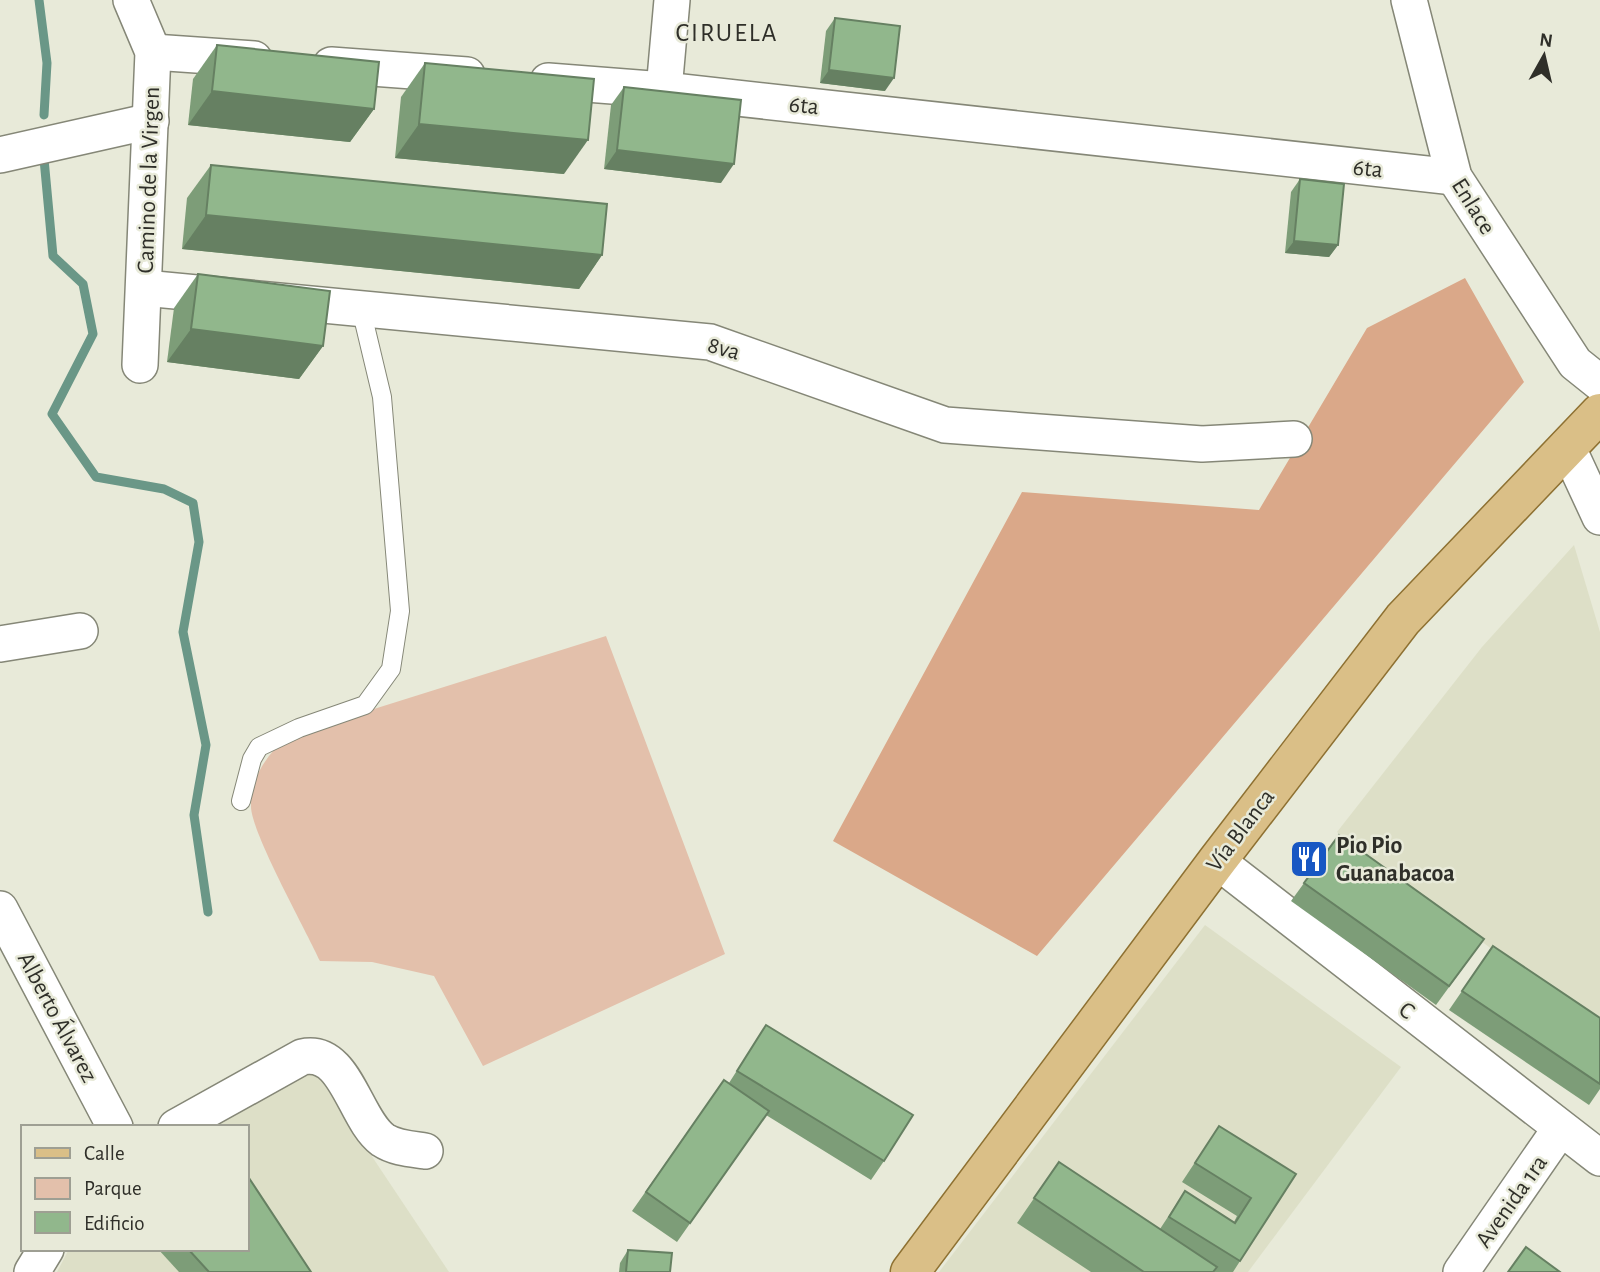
<svg xmlns="http://www.w3.org/2000/svg" width="1600" height="1272" font-family="'Alegreya Sans',sans-serif">
  <style>
    .built { fill: #dddfc7 }
    .green { fill: #e3c0ab }
    .forest { fill: #daa889 }
    .lines { fill: none; stroke-linecap: round; stroke-linejoin: round }
    .stream { stroke: #6a9787; stroke-width: 9 }
    .lane-casing { stroke: #858777; stroke-width: 20 }
    .street-casing { stroke: #858777; stroke-width: 38 }
    .primary-casing { stroke: #8e7132; stroke-width: 41 }
    .lane { stroke: #fff; stroke-width: 18 }
    .street { stroke: #fff; stroke-width: 35 }
    .primary { stroke: #dabf87; stroke-width: 38 }
    .wall { fill: #7d9d78 }
    .shaded-wall { fill: #668062 }
    .building { fill: #91b78c; stroke: #668062; stroke-width: 2 }
    .labels { text-anchor: middle; stroke-width: 5; stroke-linejoin: round; paint-order: stroke }
    .street-label { font-size: 24px; fill: #2f2f29; stroke: #e8ead9 }
    .poi-label { font-size: 24px; font-weight: bold; fill: #2f2f29; stroke: #e8ead9; text-anchor: start }
    .neighbourhood-label { font-size: 26px; letter-spacing: 2px; fill: #2f2f29; stroke: #e8ead9 }
  </style>
  <rect width="100%" height="100%" fill="#e8ead9"/>
  <g class="built">
    <path d="M1574,545L1600,632V1031L1337,832L1482,647Z"/>
    <path d="M1205,925L1401,1067L1248,1272H939Z"/>
    <path d="M309,1062L449,1272H57L69,1249H247V1127H197Z"/>
  </g>
  <path class="green" d="M606,636L725,954L483,1066L434,976L372,962L320,961C306,930 252,834 251,807C250,778 268,753 288,736Z"/>
  <path class="forest" d="M1465,278L1524,382L1037,956L833,841L1022,492L1259,510L1367,328Z"/>
  <g class="lines">
    <g class="stream">
      <path d="M39,0L47,63L44,115"/>
      <path d="M44,159L53,256L83,284L93,334L52,414L96,477L164,489L193,503L199,542L183,632L206,745L194,815L208,912"/>
    </g>
    <defs>
      <path id="lane" d="M241,801L252,759L259,747L299,728L365,705L391,669L400,611L382,397L361,309"/>
      <g id="street">
        <path d="M131,0L153,52L140,365"/>
        <path d="M1409,0L1454,177L1575,363L1600,383"/>
        <path d="M153,52L254,59"/>
        <path d="M331,65L467,75"/>
        <path d="M548,81L664,90L1454,177"/>
        <path d="M664,90L672,0"/>
        <path d="M0,155L151,121"/>
        <path d="M144,288L710,342L945,425L1202,444L1294,439"/>
        <path d="M1567,446L1600,517"/>
        <path d="M0,644L80,631"/>
        <path d="M1217,861L1600,1158"/>
        <path d="M0,909L115,1127"/>
        <path d="M176,1127L302,1057C346,1047 354,1119 383,1140C395,1148 411,1149 425,1151"/>
        <path d="M32,1272L46,1249"/>
        <path d="M1461,1272L1560,1129"/>
      </g>
      <path id="primary" d="M910,1272L1217,861L1403,619L1600,413"/>
    </defs>
    <use href="#lane" class="lane-casing"/>
    <use href="#street" class="street-casing"/>
    <use href="#primary" class="primary-casing"/>
    <use href="#lane" class="lane"/>
    <use href="#street" class="street"/>
    <use href="#primary" class="primary"/>
  </g>
  <g class="wall">
    <path d="M835,18L885,91L820,83L826,31Z"/>
    <path d="M217,45L374,109L350,142L188,125L193,79Z"/>
    <path d="M425,63L564,174L395,158L401,97Z"/>
    <path d="M624,87L721,183L604,169L611,105Z"/>
    <path d="M211,165L602,255L579,289L182,249L187,198Z"/>
    <path d="M1300,179L1338,245L1329,257L1285,253L1291,192Z"/>
    <path d="M198,274L323,346L299,379L167,362L174,308Z"/>
    <path d="M1339,835L1484,939L1436,1005L1291,901Z"/>
    <path d="M1493,946L1600,1018V1089L1589,1105L1449,1010Z"/>
    <path d="M766,1025L884,1161L871,1180L766,1115L677,1242L632,1211L724,1080L729,1083Z"/>
    <path d="M1219,1126L1296,1174L1233,1272H1091L1017,1223L1059,1162L1160,1229L1185,1191L1234,1222L1237,1216L1182,1182Z"/>
    <path d="M158,1249H247L311,1272H179Z"/>
    <path d="M628,1250L670,1272H619L620,1263Z"/>
  </g>
  <g class="shaded-wall">
    <path d="M829,70L894,78L885,91L820,83Z"/>
    <path d="M212,91L374,109L350,142L188,125Z"/>
    <path d="M419,124L588,140L564,174L395,158Z"/>
    <path d="M617,150L734,164L721,183L604,169Z"/>
    <path d="M206,215L602,255L579,289L182,249Z"/>
    <path d="M1294,241L1338,245L1329,257L1285,253Z"/>
    <path d="M191,329L323,346L299,379L167,362Z"/>
  </g>
  <g class="building">
    <path d="M835,18L900,26L894,78L829,70Z"/>
    <path d="M217,45L379,62L374,109L212,91Z"/>
    <path d="M425,63L594,79L588,140L419,124Z"/>
    <path d="M624,87L741,100L734,164L617,150Z"/>
    <path d="M211,165L607,204L602,255L206,215Z"/>
    <path d="M1300,179L1344,184L1338,245L1294,241Z"/>
    <path d="M198,274L330,291L323,346L191,329Z"/>
    <path d="M1339,835L1484,939L1449,986L1304,883Z"/>
    <path d="M1493,946L1600,1018V1084L1462,991Z"/>
    <path d="M766,1025L913,1115L884,1161L737,1071Z"/>
    <path d="M724,1080L769,1111L690,1223L646,1192Z"/>
    <path d="M1219,1126L1296,1174L1240,1261L1169,1217L1185,1191L1235,1223L1251,1198L1195,1163Z"/>
    <path d="M1059,1162L1217,1267L1213,1272H1144L1034,1198Z"/>
    <path d="M247,1175L311,1272H209L188,1249H247Z"/>
    <path d="M1526,1247L1560,1272H1508Z"/>
    <path d="M628,1250L672,1253L670,1272H626Z"/>
  </g>
  <defs>
    <symbol id="restaurant-square" viewBox="-11 -11 22 22"><rect x="-9" y="-9" width="18" height="18" rx="4" fill="#1857c3" stroke="#e8ead9"/><path d="M-5-6h1v4h1v-4h1v4h1v-4h1v5L-1.5 .5V6h-2V.5L-5-1ZM5-6V6H3V1.5H1.5Q1.5-4 5-6Z" fill="#fff"/></symbol>
  </defs>
  <g fill-rule="evenodd">
    <use href="#restaurant-square" x="1287" y="837" width="44" height="44"/>
  </g>
  <g class="labels">
    <g class="street-label">
      <text transform="translate(804 105) rotate(6)" y="8">6ta</text>
      <text transform="translate(1368 168) rotate(6)" y="8">6ta</text>
      <text transform="translate(148 180) rotate(-88)" y="8">Camino de la Virgen</text>
      <text transform="translate(1474 206) rotate(58)" y="8">Enlace</text>
      <text transform="translate(724 348) rotate(16)" y="8">8va</text>
      <text transform="translate(1240 830) rotate(-53)" y="8">Vía Blanca</text>
      <text transform="translate(1407 1010) rotate(38)" y="8">C</text>
      <text transform="translate(58 1017) rotate(62)" y="8">Alberto Álvarez</text>
      <text transform="translate(1511 1201) rotate(-55)" y="8">Avenida 1ra</text>
    </g>
    <g class="poi-label">
      <text x="1336" y="853">Pio Pio<tspan x="1336" dy="28">Guanabacoa</tspan></text>
    </g>
    <g class="neighbourhood-label">
      <text x="727" y="41">CIRUELA</text>
    </g>
  </g>
  <rect x="21" y="1125" width="228" height="126" fill="#e8ead9" stroke="#9e9f93" stroke-width="2"/>
  <rect x="35" y="1148" width="35" height="10" fill="#dabf87" stroke="#9e9f93" stroke-width="2"/>
  <text x="84" y="1160" font-size="21" fill="#2f2f29">Calle</text>
  <rect x="35" y="1178" width="35" height="21" fill="#e3c0ab" stroke="#9e9f93" stroke-width="2"/>
  <text x="84" y="1195" font-size="21" fill="#2f2f29">Parque</text>
  <rect x="35" y="1212" width="35" height="21" fill="#91b78c" stroke="#9e9f93" stroke-width="2"/>
  <text x="84" y="1230" font-size="21" fill="#2f2f29">Edificio</text>
  <g transform="translate(1544 56) rotate(8)" stroke="#e8ead9" stroke-width="5" paint-order="stroke">
  <path d="M0-5L12 26L0 18L-12 26Z" fill="#2f2f29"/>
  <text y="-10" font-size="19" font-weight="bold" text-anchor="middle" fill="#2f2f29">N</text>
  </g>
</svg>
